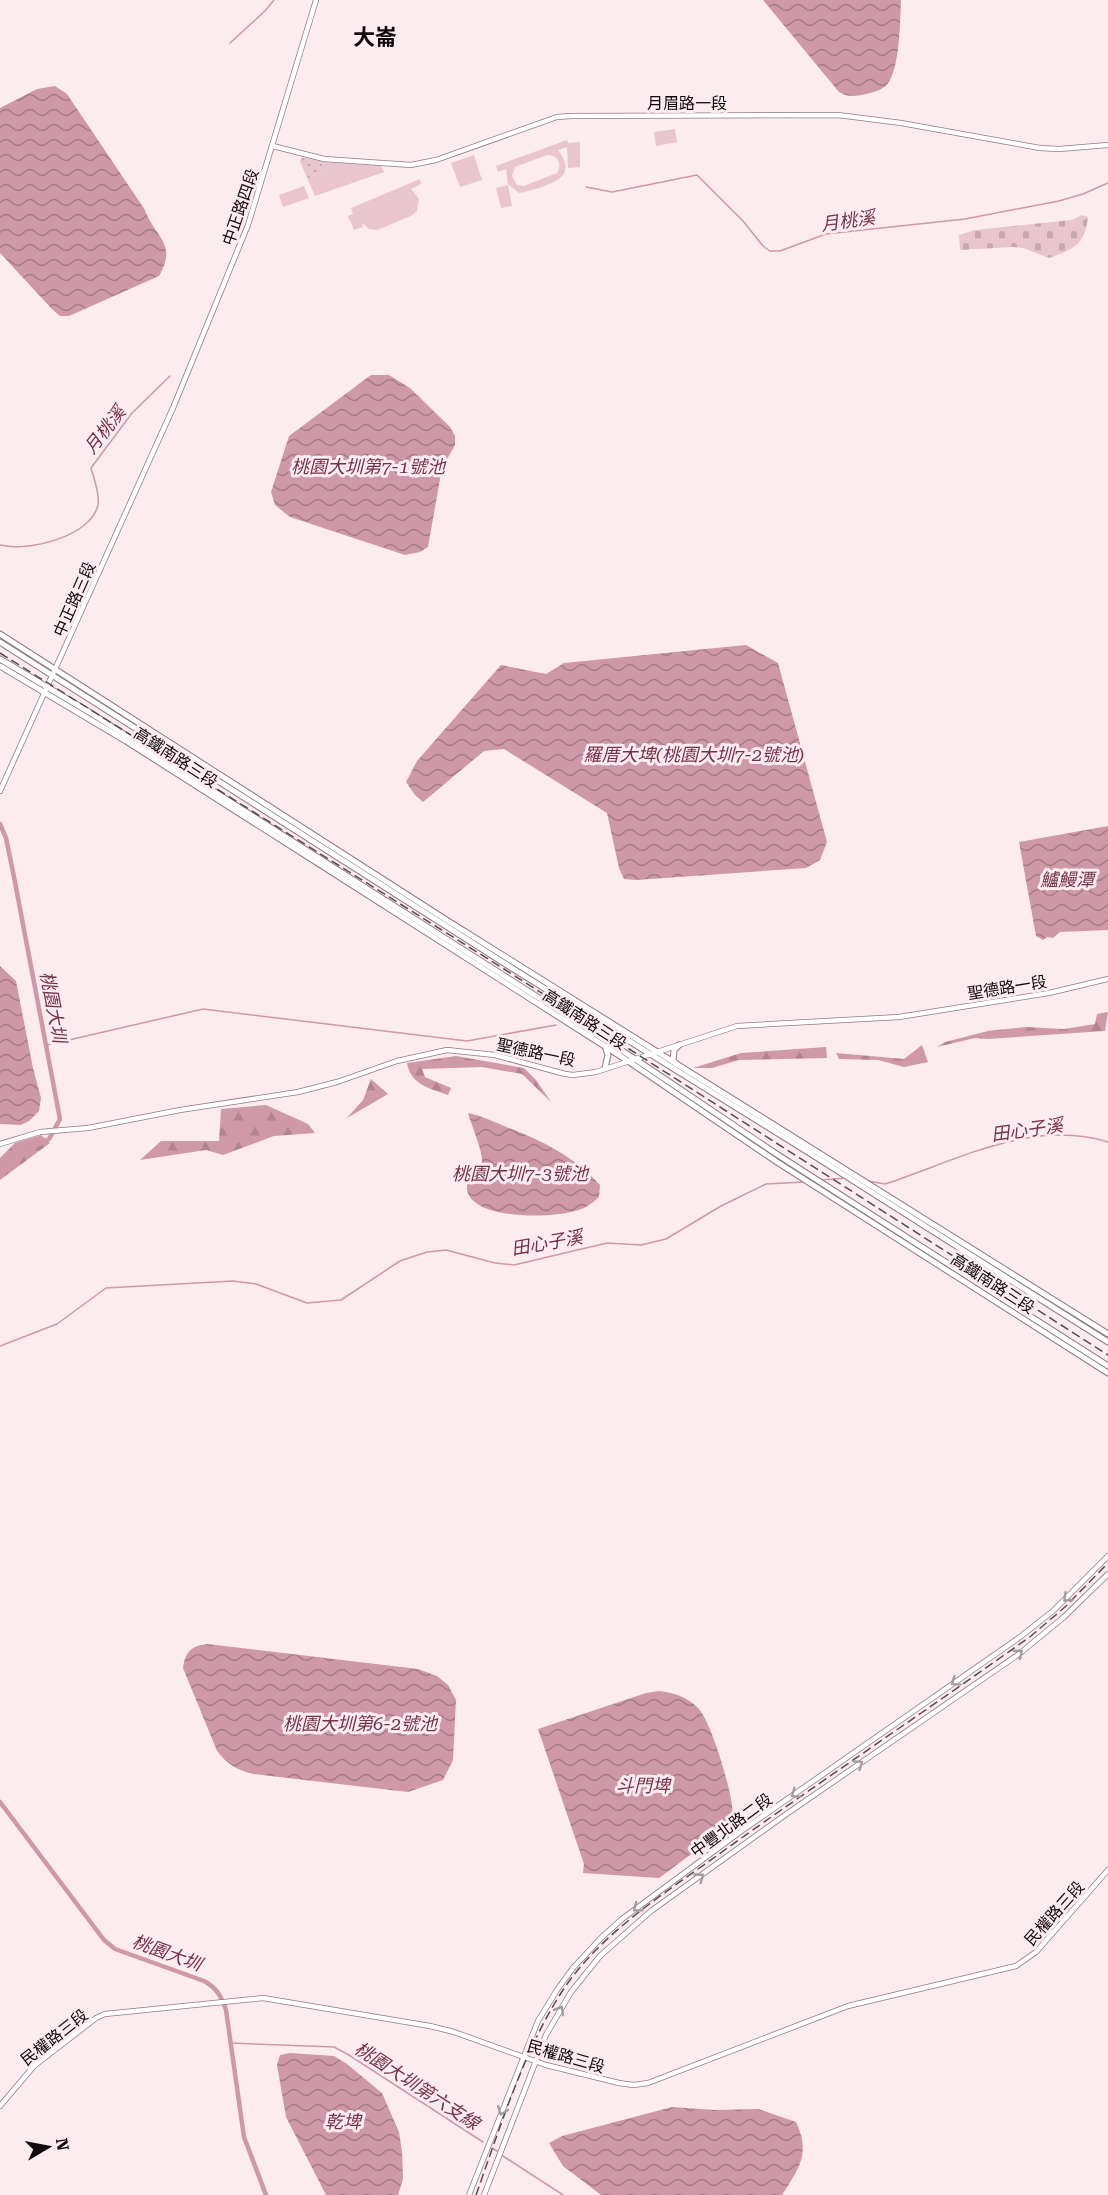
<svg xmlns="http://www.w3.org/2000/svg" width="1108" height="2195" font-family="'Roboto Serif','Noto Sans TC',serif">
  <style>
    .green { fill: #e9c5cf; fill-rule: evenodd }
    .forest { fill: url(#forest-firs) }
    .cemetery { fill: url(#cemetery-stones) }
    .park { fill: url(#park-dots) }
    .water { fill: url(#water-waves) }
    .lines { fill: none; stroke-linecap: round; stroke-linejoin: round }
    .stream { stroke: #ce98a8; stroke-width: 1.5 }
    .canal { stroke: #ce98a8; stroke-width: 4.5 }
    .secondary-casing { stroke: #937980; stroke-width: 6 }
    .primary-casing { stroke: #937980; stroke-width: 7 }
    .secondary { stroke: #fff; stroke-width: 4.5 }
    .primary { stroke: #fff; stroke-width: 5 }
    .rail { stroke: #564b4e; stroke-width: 1.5; stroke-dasharray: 9 4.5; stroke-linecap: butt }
    .oneway { stroke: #a09d9d }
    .labels { text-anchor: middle; stroke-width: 6; stroke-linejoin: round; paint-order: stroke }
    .street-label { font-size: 16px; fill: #11090b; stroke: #fcebef }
    .water-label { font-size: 18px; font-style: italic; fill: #74314a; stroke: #fcebef }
    .district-label { font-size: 22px; font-weight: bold; fill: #11090b; stroke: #fcebef }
  </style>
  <defs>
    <pattern id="forest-firs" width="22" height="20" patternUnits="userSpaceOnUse" patternTransform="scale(1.5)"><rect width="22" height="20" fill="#cf99a9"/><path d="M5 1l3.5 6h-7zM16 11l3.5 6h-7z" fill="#b18290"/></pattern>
    <pattern id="cemetery-stones" width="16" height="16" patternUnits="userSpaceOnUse" patternTransform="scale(1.5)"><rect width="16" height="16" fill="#e9c5cf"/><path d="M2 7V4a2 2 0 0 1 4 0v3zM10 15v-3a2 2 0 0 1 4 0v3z" fill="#c7a8b0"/></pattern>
    <pattern id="park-dots" width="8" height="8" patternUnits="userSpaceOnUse" patternTransform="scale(1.5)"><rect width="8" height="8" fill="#e9c5cf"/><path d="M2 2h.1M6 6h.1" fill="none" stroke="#c7a8b0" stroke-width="1.8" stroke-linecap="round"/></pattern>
    <pattern id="water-waves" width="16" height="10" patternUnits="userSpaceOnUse" patternTransform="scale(1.5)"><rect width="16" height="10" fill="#ce98a8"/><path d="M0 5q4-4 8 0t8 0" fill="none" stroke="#a67a87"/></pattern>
  </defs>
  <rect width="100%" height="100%" fill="#fcebef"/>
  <g class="green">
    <path d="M675,129L677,142L656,146L654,132Z"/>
    <path d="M567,140L568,143L580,142V167L568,168L567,147L558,150C574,172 563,179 542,187C534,189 527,192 519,193L508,184L506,169L498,172L496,166ZM547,155C557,154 563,164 557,173L524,186L517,185L512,176L515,167Z"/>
    <path d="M474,155L482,180L460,187L451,163Z"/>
    <path d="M323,162L381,166L384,172L315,196L307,178C316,175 322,173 323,162Z"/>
    <path d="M420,179L421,184L411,189L419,199L417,211L411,216L377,230L369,229L362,223L363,227L354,230L348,216L353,214L351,208Z"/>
    <path d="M508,185L512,206L501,208L496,188Z"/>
    <path d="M304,186L309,198L283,207L279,195Z"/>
  </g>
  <g class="forest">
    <path d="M1108,1012L1105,1031L988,1039L975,1038L937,1047L945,1042L988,1031L1026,1027L1064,1029L1095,1024L1097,1014Z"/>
    <path d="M922,1045L928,1062L904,1067L878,1060L839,1059L836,1053L904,1059Z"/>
    <path d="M826,1047L827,1058L739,1060L712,1068H693L741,1053Z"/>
    <path d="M456,1056L524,1068L536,1080L551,1102L522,1074L482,1067L422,1069L425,1077L451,1088L448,1095C429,1088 411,1085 407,1063Z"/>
    <path d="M371,1079L388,1094L347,1118L363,1100Z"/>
    <path d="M266,1105L308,1124L315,1133L274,1136L223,1155L206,1150L140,1160L161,1141H219L221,1109Z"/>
    <path d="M41,1135L50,1143L0,1180V1158L15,1143Z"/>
  </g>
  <path class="cemetery" d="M1082,215L1088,217C1085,245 1074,249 1049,258L1023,248L1013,247L960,250L959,235L975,230L1072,220Z"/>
  <path class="park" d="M302,157L323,162C322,173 316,175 307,178L300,161Z"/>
  <g class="water">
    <path d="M763,0H901C900,22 900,61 890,80C886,89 875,92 866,94C856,96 849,98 839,92Z"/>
    <path d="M55,86L67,94L145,210C155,238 178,243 159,276L69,316H60L52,309L0,253V108L37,89Z"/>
    <path d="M371,375H389L410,388L450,427L455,436V445L442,468L428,547L420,552L405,555L290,517L275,505L271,492L289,436Z"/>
    <path d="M746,645L778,663L827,842L820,860L806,868L636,880L624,879L619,868L607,813L504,749L484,751L423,802L415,795L406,782L417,761L501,665L546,674L564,663Z"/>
    <path d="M1108,826V930L1060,932L1053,938L1047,937L1043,940L1036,936L1019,842Z"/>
    <path d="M0,966L16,981L33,1068L41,1098L39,1111L29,1121L21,1125L0,1124Z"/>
    <path d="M468,1113C480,1115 492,1121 504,1126C542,1141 571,1154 600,1185L599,1197C594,1201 589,1206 584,1208C562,1219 471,1222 467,1189C466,1178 480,1172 482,1161C483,1152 471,1124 468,1113Z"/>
    <path d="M207,1644L418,1669L437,1676L448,1685L456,1700L453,1760L443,1780L408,1792L253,1774C237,1770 227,1764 217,1751L183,1668C185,1652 191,1646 207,1644Z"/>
    <path d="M659,1691C674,1693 686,1696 697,1707C710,1718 728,1781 731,1799C733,1807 732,1815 733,1823L659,1878L583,1873L584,1864L538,1729L646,1693Z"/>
    <path d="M290,2053L334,2056L347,2064L382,2093L399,2132L402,2152L403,2179L398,2195H326L286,2117L277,2065L280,2055Z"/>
    <path d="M672,2107L715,2110L758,2109L796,2122C811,2154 799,2168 782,2195H601L563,2166L549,2143L562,2136Z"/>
  </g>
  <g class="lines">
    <g class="stream">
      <path d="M230,43L265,11L274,0"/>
      <path d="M586,187L612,192L697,175L743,221L763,246L770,251H780L826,234L965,219L1059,201L1083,194L1108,183"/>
      <path d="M0,545C27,552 91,537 98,505C100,494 94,479 91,468L132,413L170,376"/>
      <path d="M47,1045L203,1009L467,1041L556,1025"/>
      <path d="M821,1180L846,1178"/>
      <path d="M868,1181L885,1184C956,1161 1032,1118 1108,1142"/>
      <path d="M0,1346L57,1324L106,1288L233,1281L256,1284L307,1303L341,1300L400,1261L427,1252L446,1250L495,1263L514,1265L607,1243L641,1245L666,1239L721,1206L766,1184L804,1182"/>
      <path d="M231,2043L334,2047L349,2055L483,2142"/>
      <path d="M492,2148L497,2151"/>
      <path d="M503,2156L563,2195"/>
    </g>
    <g class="canal">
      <path d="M0,824L6,838L14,877L60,1119L49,1139L0,1164"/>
      <path d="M0,1802L104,1940L115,1949L204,1981C217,1988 221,1996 226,2010L244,2137L266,2195"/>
    </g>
    <defs>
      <g id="secondary">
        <path d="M273,146L324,159L411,165L436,160L557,117L571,116L838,115L901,123L1040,148L1059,149L1108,145"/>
        <path d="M0,791L173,408L248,225L316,0"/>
        <path d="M0,1144L40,1132L88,1128L180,1110L298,1092L337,1082L397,1061L447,1050L495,1055L565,1074L573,1075L596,1072L737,1026L899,1017L1049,993L1108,979"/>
        <path d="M0,2106L34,2066L96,2018L105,2014L263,1998L430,2026L454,2032L546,2065L619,2083L633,2085L648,2083L848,2006L1016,1966L1036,1952L1108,1870"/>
        <path d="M469,2195L538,2021L557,1990L573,1968L601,1938L622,1919L740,1832L1020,1637L1053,1611L1108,1556"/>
        <path d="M484,2195L546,2035L571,1992L600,1956L651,1911L785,1815L1019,1654L1064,1617L1108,1574"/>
      </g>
      <g id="primary">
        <path d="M0,634L448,921L1108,1334"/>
        <path d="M0,642L515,970L808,1152L1108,1342"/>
        <path d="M0,659L89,712L635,1059L778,1155L1108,1366"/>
        <path d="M0,666L126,741L313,860L628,1061L777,1162L1108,1373"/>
        <path d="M676,1064L673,1060L674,1050L679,1045"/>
        <path d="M605,1068L608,1055L606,1049"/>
      </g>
    </defs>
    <use href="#secondary" class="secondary-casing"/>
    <use href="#primary" class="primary-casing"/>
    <use href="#secondary" class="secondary"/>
    <use href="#primary" class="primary"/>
    <g class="rail">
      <path d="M0,653L504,969L1108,1355"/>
      <path d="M476,2195C500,2128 525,2046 565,1987C605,1929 670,1890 726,1849C827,1777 930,1708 1031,1636L1065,1607L1108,1563"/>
    </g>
  </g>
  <defs><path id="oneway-chevron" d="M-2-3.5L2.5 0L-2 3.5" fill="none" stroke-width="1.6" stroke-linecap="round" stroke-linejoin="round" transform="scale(1.5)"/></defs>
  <g class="oneway">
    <use href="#oneway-chevron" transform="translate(1067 1598) rotate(136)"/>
    <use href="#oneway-chevron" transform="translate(1019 1653) rotate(-38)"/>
    <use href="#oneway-chevron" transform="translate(955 1682) rotate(145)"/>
    <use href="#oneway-chevron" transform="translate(859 1764) rotate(-35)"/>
    <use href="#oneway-chevron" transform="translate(795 1794) rotate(145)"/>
    <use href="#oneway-chevron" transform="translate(700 1877) rotate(-36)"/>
    <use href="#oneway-chevron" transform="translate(637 1908) rotate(143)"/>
    <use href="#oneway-chevron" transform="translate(560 2010) rotate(-59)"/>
    <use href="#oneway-chevron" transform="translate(502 2111) rotate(111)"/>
  </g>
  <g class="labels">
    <g class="street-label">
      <text x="687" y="109">月眉路一段</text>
      <text transform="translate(240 207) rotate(-71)" y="6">中正路四段</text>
      <text transform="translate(74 599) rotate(-66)" y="6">中正路三段</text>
      <text transform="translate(176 757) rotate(33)" y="6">高鐵南路三段</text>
      <text transform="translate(1007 987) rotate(-9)" y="6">聖德路一段</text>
      <text transform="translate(585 1019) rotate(33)" y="6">高鐵南路三段</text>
      <text transform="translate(536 1052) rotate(12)" y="6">聖德路一段</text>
      <text transform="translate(993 1283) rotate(33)" y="6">高鐵南路三段</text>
      <text transform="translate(731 1825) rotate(-36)" y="6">中豐北路二段</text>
      <text transform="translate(1054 1913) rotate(-48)" y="6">民權路三段</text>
      <text transform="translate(54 2037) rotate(-38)" y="6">民權路三段</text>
      <text transform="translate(566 2056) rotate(16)" y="6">民權路三段</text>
    </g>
    <g class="water-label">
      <text transform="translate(848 221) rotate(-8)" y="6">月桃溪</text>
      <text transform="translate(105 430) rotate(-52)" y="6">月桃溪</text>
      <text x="368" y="473">桃園大圳第7-1號池</text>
      <text x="694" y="761">羅厝大埤(桃園大圳7-2號池)</text>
      <text x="1067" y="886">鱸鰻潭</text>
      <text transform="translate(53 1007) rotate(79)" y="6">桃園大圳</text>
      <text transform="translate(1027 1130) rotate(-8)" y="6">田心子溪</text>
      <text x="520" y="1180">桃園大圳7-3號池</text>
      <text transform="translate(547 1243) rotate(-10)" y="6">田心子溪</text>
      <text x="360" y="1730">桃園大圳第6-2號池</text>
      <text x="643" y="1792">斗門埤</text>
      <text transform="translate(167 1953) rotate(20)" y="6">桃園大圳</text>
      <text transform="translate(417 2086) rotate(33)" y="6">桃園大圳第六支線</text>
      <text x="343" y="2128">乾埤</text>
    </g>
    <g class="district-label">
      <text x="375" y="45">大崙</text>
    </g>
  </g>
  <g transform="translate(48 2147) rotate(80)" stroke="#fcebef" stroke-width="4.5" paint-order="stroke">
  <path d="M0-4.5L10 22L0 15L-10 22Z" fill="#11090b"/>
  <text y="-9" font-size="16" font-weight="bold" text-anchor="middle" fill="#11090b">N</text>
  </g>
</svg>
